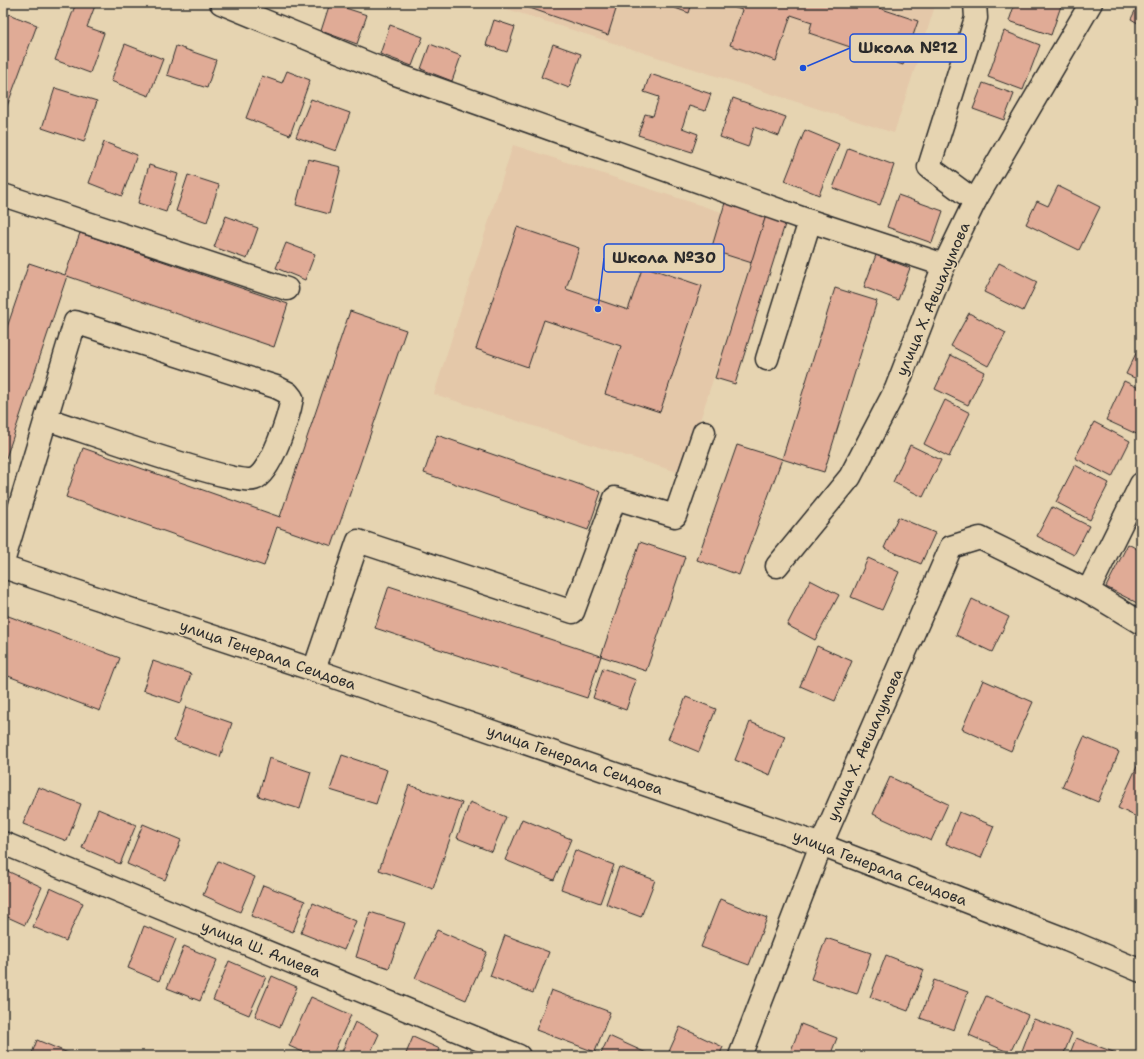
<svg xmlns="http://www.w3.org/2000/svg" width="1144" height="1059" font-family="'Shantell Sans',sans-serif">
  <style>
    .built { fill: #e4c8a9 }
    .building { fill: #e0ab96; stroke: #2b2b2b }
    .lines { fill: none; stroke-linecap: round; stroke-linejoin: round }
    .minor-casing { stroke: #2b2b2b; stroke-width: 25 }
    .minor { stroke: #e6d4b1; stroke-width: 22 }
    .labels { text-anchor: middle; stroke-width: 3; stroke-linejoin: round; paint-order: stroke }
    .street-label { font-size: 15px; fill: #2b2b2b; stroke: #e6d4b1 }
    .leader { fill: none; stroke: #1d4ed8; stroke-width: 1.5 }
    .callout-dot { fill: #1d4ed8; stroke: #e6d4b1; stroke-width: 1.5 }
    .callout { fill: #e6d4b1; stroke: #1d4ed8; stroke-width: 1.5 }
    .callout-label { font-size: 16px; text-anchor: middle; font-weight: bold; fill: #2b2b2b }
  </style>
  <rect width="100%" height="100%" fill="#e6d4b1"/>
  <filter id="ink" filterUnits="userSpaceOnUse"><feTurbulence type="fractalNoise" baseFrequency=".025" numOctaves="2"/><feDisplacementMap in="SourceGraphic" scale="8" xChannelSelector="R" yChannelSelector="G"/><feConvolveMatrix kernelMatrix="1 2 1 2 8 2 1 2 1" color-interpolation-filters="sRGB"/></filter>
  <g filter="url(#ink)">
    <g class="built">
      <path d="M488,3H936L894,133Z"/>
      <path d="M513,145L762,225L683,474L434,394Z"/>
    </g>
    <g class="building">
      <path d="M76,3H96L87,27L104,33L90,73L55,60Z"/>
      <path d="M330,3L367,15L357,44L321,31Z"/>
      <path d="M526,3H618L608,35L524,6Z"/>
      <path d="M661,3H692L689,13Z"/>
      <path d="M720,3H864L918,21L903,65L809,33L812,22L791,15L776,61L730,45L742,10Z"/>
      <path d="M1015,3H1062L1051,35L1009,21Z"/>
      <path d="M1139,3H1141V25L1131,19Z"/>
      <path d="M3,12L37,25L3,117Z"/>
      <path d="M494,20L515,27L507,52L486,45Z"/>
      <path d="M390,25L423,37L412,66L380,54Z"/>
      <path d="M1004,31L1040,45L1023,90L988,77Z"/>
      <path d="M125,44L163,59L149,96L111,81Z"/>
      <path d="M430,44L461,56L452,81L421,69Z"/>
      <path d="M553,44L581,54L569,88L541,77Z"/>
      <path d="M176,46L216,60L207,88L167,75Z"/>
      <path d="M287,71L310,80L290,135L246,118L262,76L282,83Z"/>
      <path d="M650,74L711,94L705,111L689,106L682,128L698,134L692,152L638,135L645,114L653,116L659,97L644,92Z"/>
      <path d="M983,83L1014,94L1004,120L973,109Z"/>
      <path d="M55,88L97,101L84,142L42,128Z"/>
      <path d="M733,98L786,117L779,136L754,127L748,147L720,137Z"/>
      <path d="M311,99L350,113L336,151L296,137Z"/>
      <path d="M805,130L839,144L819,195L785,181Z"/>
      <path d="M104,142L137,155L122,196L89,183Z"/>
      <path d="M848,148L894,165L880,205L833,188Z"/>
      <path d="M308,159L341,167L329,214L296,205Z"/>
      <path d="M149,165L178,174L166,212L138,203Z"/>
      <path d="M188,175L219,185L207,222L176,211Z"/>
      <path d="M1058,186L1100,207L1079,250L1026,224L1037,201L1048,206Z"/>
      <path d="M898,195L943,211L932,243L887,227Z"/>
      <path d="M727,196L767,212L752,263L711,250Z"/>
      <path d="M767,212L787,218L735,384L715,378Z"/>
      <path d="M226,216L258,228L247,259L214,247Z"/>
      <path d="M517,227L579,248L566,289L628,310L643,266L702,286L660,412L605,394L621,346L544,320L528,367L476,349Z"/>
      <path d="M80,233L288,304L274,347L67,276L3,467V339L29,263L65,275Z"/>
      <path d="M286,243L315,254L305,280L276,268Z"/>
      <path d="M876,255L910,268L898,300L864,287Z"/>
      <path d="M999,263L1037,282L1023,311L984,292Z"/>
      <path d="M835,288L877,301L824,472L782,459Z"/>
      <path d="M350,311L406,330L332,546L277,527L264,566L66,497L83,448L280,517Z"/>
      <path d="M969,313L1006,333L988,366L951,346Z"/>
      <path d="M1141,343V381L1126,374Z"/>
      <path d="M951,355L984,372L968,405L935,389Z"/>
      <path d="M1124,381L1141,389V436L1106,420Z"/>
      <path d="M945,400L970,413L949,457L924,444Z"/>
      <path d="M1094,422L1130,441L1112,477L1075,458Z"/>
      <path d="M437,435L601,492L588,530L424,473Z"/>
      <path d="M737,445L782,459L739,575L697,560Z"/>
      <path d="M910,445L941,460L923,497L893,482Z"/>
      <path d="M1075,465L1109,483L1090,520L1056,502Z"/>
      <path d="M1052,507L1089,526L1074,555L1037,536Z"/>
      <path d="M898,517L935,533L921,564L884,548Z"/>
      <path d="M640,542L685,557L646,671L601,656Z"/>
      <path d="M1128,544L1141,551V605L1106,587Z"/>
      <path d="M868,558L899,572L882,610L851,597Z"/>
      <path d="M810,580L839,595L815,640L787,625Z"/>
      <path d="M389,586L601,656L587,698L375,628Z"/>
      <path d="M972,599L1009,617L992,652L956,635Z"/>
      <path d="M3,614L120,658L100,711L3,674Z"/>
      <path d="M817,646L852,661L835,701L800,686Z"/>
      <path d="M153,661L191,674L181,703L143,690Z"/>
      <path d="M603,668L636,680L626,710L593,698Z"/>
      <path d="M983,680L1033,702L1011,751L962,729Z"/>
      <path d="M686,697L716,709L699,752L668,739Z"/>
      <path d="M186,707L232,723L220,757L174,741Z"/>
      <path d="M750,722L785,736L770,775L735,760Z"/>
      <path d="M1084,737L1119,752L1098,802L1062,787Z"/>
      <path d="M342,755L387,770L376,804L330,790Z"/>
      <path d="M269,758L311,772L300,809L258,796Z"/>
      <path d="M1139,762L1141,764V819L1118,808Z"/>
      <path d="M890,777L948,804L931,841L873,814Z"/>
      <path d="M409,785L462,803L433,889L379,870Z"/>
      <path d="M38,787L81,804L67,841L23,824Z"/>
      <path d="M470,802L506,817L492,852L457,838Z"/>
      <path d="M98,809L136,825L120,864L82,848Z"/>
      <path d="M959,812L994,826L981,858L946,844Z"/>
      <path d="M522,819L571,839L554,880L505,860Z"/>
      <path d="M143,824L181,840L165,880L127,864Z"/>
      <path d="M575,850L614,865L600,903L561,889Z"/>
      <path d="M218,861L255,877L240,912L203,895Z"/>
      <path d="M619,867L655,880L641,917L606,904Z"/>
      <path d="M3,869L42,887L25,925L3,915Z"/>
      <path d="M263,885L305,901L293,932L251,916Z"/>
      <path d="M50,888L83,903L66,941L33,927Z"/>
      <path d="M720,899L767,918L749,965L701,947Z"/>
      <path d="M313,903L356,921L344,950L301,933Z"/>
      <path d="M370,912L405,923L389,968L356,957Z"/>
      <path d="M144,926L176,939L159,981L128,968Z"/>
      <path d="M437,930L487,952L466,1000L415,978Z"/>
      <path d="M505,935L549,952L533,993L490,976Z"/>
      <path d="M826,938L871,953L857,994L811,979Z"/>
      <path d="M184,946L217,960L200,1001L167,988Z"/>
      <path d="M886,955L924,970L908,1011L870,997Z"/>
      <path d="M229,961L266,977L249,1015L213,1000Z"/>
      <path d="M272,976L297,987L280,1027L255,1016Z"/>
      <path d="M934,980L968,992L954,1030L920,1018Z"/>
      <path d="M551,990L610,1012L595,1052L536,1030Z"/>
      <path d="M986,996L1028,1015L1010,1053L969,1035Z"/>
      <path d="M311,997L351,1015L332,1056H312L289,1046Z"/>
      <path d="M1034,1019L1072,1033L1063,1056H1020Z"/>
      <path d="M355,1022L379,1034L369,1056H340Z"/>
      <path d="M801,1024L837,1038L830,1056H789Z"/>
      <path d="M680,1027L723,1047L719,1056H667Z"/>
      <path d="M609,1036L653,1056H600Z"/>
      <path d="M413,1037L440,1049L437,1056H405Z"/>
      <path d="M1076,1038L1116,1053L1115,1056H1069Z"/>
      <path d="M37,1040L73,1055V1056H31Z"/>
    </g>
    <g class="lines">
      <defs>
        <g id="minor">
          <path d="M221,3L384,70L810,221L944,265"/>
          <path d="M3,195L287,289"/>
          <path d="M975,201L929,167L976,18L975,3"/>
          <path d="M767,359L810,221"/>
          <path d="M3,562L75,322L276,387L288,393L292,398C289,416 271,473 254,479C235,486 76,428 46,419"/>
          <path d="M777,566L850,477L896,389L944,265L975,201L1091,3"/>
          <path d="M3,567L314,670L821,845L1067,940L1141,971"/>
          <path d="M1088,591L1141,484"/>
          <path d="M314,670L358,541L573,612L615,498L675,516L704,432"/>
          <path d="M3,843L519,1056"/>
          <path d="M740,1056L821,845L951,547L980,538L1088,591L1141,623"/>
        </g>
      </defs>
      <use href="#minor" class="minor-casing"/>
      <use href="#minor" class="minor"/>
    </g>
  </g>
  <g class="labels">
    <g class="street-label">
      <text transform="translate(933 299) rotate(-67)" y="5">улица Х. Авшалумова</text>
      <text transform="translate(268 655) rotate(19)" y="5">улица Генерала Сеидова</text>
      <text transform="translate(865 745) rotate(-66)" y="5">улица Х. Авшалумова</text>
      <text transform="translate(575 760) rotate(19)" y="5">улица Генерала Сеидова</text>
      <text transform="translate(880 868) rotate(21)" y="5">улица Генерала Сеидова</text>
      <text transform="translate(261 949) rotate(22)" y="5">улица Ш. Алиева</text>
    </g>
  </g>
  <path class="leader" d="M803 68L850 48M598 309L604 258"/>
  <g class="callout-dot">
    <circle cx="803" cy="68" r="4"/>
    <circle cx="598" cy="309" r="4"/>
  </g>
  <g class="callout">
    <rect x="850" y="34" width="116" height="28" rx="4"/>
    <rect x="604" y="244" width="120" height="28" rx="4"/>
  </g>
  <g class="callout-label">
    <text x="908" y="53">Школа №12</text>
    <text x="664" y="263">Школа №30</text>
  </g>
  <rect width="1144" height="1059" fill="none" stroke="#e6d4b1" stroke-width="16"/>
  <rect x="8" y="8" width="1128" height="1043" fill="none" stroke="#2b2b2b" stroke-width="1.5" filter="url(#ink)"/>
</svg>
